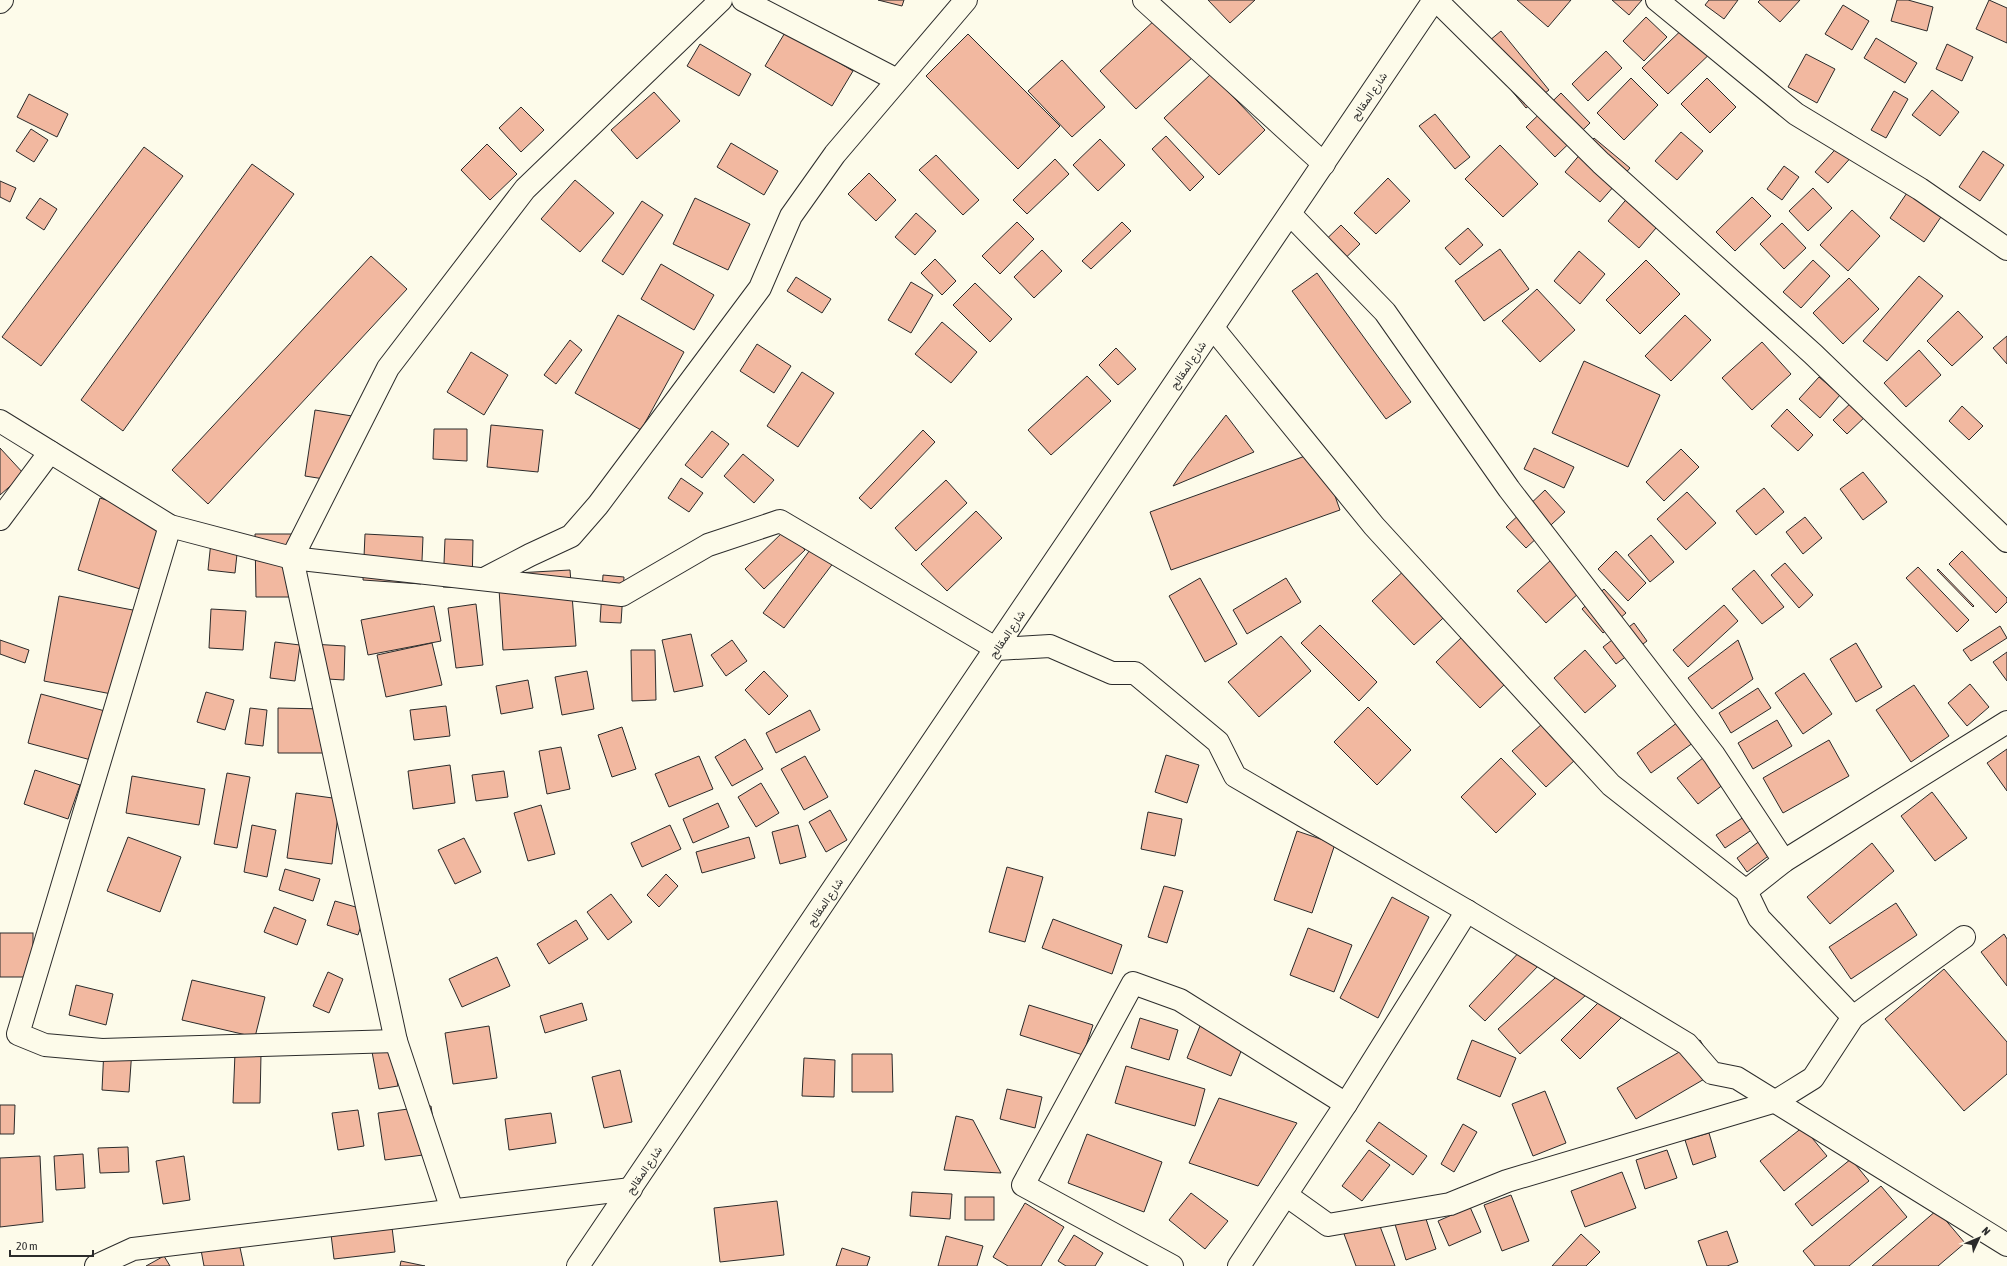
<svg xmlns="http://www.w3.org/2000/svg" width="2007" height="1266" font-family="'Asap Condensed',Vazirmatn,sans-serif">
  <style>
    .building { fill: #f2b8a0; stroke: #2b2b2b }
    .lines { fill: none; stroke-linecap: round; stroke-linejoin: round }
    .street-casing { stroke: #2b2b2b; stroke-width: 24 }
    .street { stroke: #fdfbea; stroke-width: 22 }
    .labels { text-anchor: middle; stroke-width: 3; stroke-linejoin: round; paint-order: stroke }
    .street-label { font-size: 11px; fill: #2b2b2b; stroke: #fdfbea }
  </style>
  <rect width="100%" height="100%" fill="#fdfbea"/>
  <g class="building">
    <path d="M878,0H904L902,6Z"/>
    <path d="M1208,0H1255L1230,23Z"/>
    <path d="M1517,0H1571L1548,27Z"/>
    <path d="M1612,0H1642L1629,15Z"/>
    <path d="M1709,0H1738L1724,19L1705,5Z"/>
    <path d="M1760,0H1800L1780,22L1758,2Z"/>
    <path d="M1897,0H1908L1933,7L1927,31L1891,21Z"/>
    <path d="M1989,0L2007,8V43L1976,29Z"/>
    <path d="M1843,5L1869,21L1852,50L1825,34Z"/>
    <path d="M1646,17L1667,37L1644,61L1623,41Z"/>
    <path d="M1157,18L1193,57L1136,109L1100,71Z"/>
    <path d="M1692,20L1718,46L1668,94L1642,68Z"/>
    <path d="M786,31L853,71L832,106L765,66Z"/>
    <path d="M1501,31L1549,90L1526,108L1478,50Z"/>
    <path d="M968,34L1060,126L1018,169L926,76Z"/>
    <path d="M1876,38L1917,63L1905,83L1864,58Z"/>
    <path d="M700,44L751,74L739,96L687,66Z"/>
    <path d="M1947,44L1973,57L1962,81L1936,69Z"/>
    <path d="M1606,51L1622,68L1588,101L1572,84Z"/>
    <path d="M1806,54L1835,69L1817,103L1788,87Z"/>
    <path d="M1062,60L1105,107L1072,137L1028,91Z"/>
    <path d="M1211,74L1265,130L1219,175L1164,118Z"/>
    <path d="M1631,78L1658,105L1624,140L1597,113Z"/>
    <path d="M1707,78L1736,107L1710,133L1681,104Z"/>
    <path d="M1932,90L1959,112L1940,136L1912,115Z"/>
    <path d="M1894,91L1908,99L1886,138L1871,130Z"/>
    <path d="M654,92L680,121L637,159L611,130Z"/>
    <path d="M1561,93L1590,123L1555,157L1526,127Z"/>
    <path d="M29,94L68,114L57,137L17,117Z"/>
    <path d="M521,107L544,130L521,152L499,128Z"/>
    <path d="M1435,114L1470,157L1455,169L1419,126Z"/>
    <path d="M31,129L48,140L34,162L16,151Z"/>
    <path d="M1681,132L1703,151L1677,180L1655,161Z"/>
    <path d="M1850,133L1863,144L1828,183L1815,172Z"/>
    <path d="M1166,136L1204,177L1190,191L1152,149Z"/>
    <path d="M1594,138L1630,168L1600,202L1565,172Z"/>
    <path d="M1100,139L1125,165L1098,191L1073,165Z"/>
    <path d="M731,143L778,171L764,195L717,167Z"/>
    <path d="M487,144L517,174L490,200L461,170Z"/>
    <path d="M1500,145L1538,184L1503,217L1465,179Z"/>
    <path d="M144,147L183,176L41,366L2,337Z"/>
    <path d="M1983,151L2004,165L1980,201L1959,187Z"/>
    <path d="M936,155L979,200L963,215L919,170Z"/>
    <path d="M1055,159L1069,174L1027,214L1013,200Z"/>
    <path d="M252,164L294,194L123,431L81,400Z"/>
    <path d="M1784,166L1799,177L1782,200L1767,189Z"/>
    <path d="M869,173L896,200L876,221L848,194Z"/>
    <path d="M1388,178L1410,201L1376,234L1354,213Z"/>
    <path d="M575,180L614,213L580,252L541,219Z"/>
    <path d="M0,181L16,188L10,202L0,197Z"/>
    <path d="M1913,184L1947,208L1924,242L1890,218Z"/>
    <path d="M1813,188L1832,208L1808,231L1789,211Z"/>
    <path d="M1630,195L1662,221L1639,248L1608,221Z"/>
    <path d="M1752,197L1771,216L1735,251L1716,232Z"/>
    <path d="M40,198L57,209L44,230L26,218Z"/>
    <path d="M695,198L750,224L728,270L673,244Z"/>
    <path d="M642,201L663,215L623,275L602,261Z"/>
    <path d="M1852,210L1880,236L1848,271L1820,245Z"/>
    <path d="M916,213L936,231L915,255L895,237Z"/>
    <path d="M1017,222L1034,239L1000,274L982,256Z"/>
    <path d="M1122,222L1131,231L1091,269L1082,261Z"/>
    <path d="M1782,223L1806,248L1784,269L1760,244Z"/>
    <path d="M1341,225L1360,244L1332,271L1313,252Z"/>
    <path d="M1468,228L1483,245L1460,265L1445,248Z"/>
    <path d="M1500,249L1529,289L1484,321L1455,281Z"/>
    <path d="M1042,250L1062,271L1034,298L1014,277Z"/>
    <path d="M1579,251L1605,274L1580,304L1554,281Z"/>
    <path d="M371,256L407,289L208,504L172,470Z"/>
    <path d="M935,259L956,281L942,295L921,273Z"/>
    <path d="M1646,260L1680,294L1640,334L1606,300Z"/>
    <path d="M1813,260L1830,276L1801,308L1783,292Z"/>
    <path d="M661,264L714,295L694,330L641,299Z"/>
    <path d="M1317,273L1411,402L1386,419L1292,291Z"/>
    <path d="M1919,276L1943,296L1887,361L1863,341Z"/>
    <path d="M796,277L831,299L822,313L787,291Z"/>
    <path d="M1849,278L1879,309L1843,344L1813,313Z"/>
    <path d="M911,282L933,295L911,333L888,320Z"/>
    <path d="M975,283L1012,319L990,342L953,305Z"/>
    <path d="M1537,289L1575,330L1540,362L1502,321Z"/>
    <path d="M1958,311L1983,337L1952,366L1927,341Z"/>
    <path d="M618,315L684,352L641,430L575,393Z"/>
    <path d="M1685,315L1711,340L1671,381L1645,356Z"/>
    <path d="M942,322L977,352L951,383L915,354Z"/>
    <path d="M2007,336V364L1993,348Z"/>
    <path d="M570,340L582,350L556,384L544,375Z"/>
    <path d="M1762,342L1791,374L1752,410L1722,378Z"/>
    <path d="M757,344L791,366L774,393L740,371Z"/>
    <path d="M1116,348L1136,369L1118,385L1099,365Z"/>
    <path d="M1919,350L1941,375L1906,407L1884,383Z"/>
    <path d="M471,352L508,375L484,415L447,392Z"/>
    <path d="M1584,361L1660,395L1628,467L1552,433Z"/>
    <path d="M802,372L834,393L798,447L767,426Z"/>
    <path d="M1087,376L1111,401L1051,455L1028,430Z"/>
    <path d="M1819,377L1840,395L1820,418L1799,399Z"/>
    <path d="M1854,400L1868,414L1847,434L1833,420Z"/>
    <path d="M1962,406L1983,426L1969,440L1949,421Z"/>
    <path d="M1787,409L1813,435L1798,451L1771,426Z"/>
    <path d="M315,410L352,416L343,482L305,476Z"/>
    <path d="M1226,415L1254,452L1173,486L1188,464Z"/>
    <path d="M491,425L543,430L538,472L487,467Z"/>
    <path d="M434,429H467V461L433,459Z"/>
    <path d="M923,430L935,442L871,509L859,498Z"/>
    <path d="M712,431L729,444L702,478L685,465Z"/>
    <path d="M0,448L24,474L0,495Z"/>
    <path d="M1534,448L1574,467L1564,488L1524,469Z"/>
    <path d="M1681,449L1699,467L1664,501L1646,482Z"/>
    <path d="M1319,451L1340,510L1171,570L1150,512Z"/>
    <path d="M743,454L774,480L754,503L724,476Z"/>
    <path d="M1863,472L1887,502L1863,520L1840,489Z"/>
    <path d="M681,478L703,493L689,512L668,498Z"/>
    <path d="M946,480L967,503L916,551L895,528Z"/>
    <path d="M1764,488L1784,512L1756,535L1736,511Z"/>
    <path d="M1545,490L1565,512L1526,548L1506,527Z"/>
    <path d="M1687,492L1716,523L1686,550L1657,519Z"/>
    <path d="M100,498L172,521L150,592L78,570Z"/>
    <path d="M976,511L1002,538L947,591L921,564Z"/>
    <path d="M1805,517L1822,538L1803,554L1786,532Z"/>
    <path d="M786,529L805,550L764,589L745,569Z"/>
    <path d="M212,532L239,535L235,573L208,570Z"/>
    <path d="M255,534H293L294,597H256Z"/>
    <path d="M365,534L423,537L421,584L363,580Z"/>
    <path d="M1651,535L1674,562L1650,582L1628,555Z"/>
    <path d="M445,539L473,540L472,588L443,587Z"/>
    <path d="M813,546L834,562L784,628L763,613Z"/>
    <path d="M1562,550L1591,582L1546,623L1517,591Z"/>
    <path d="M1616,551L1646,583L1628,601L1598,569Z"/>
    <path d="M1962,551L2007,598V602L1996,613L1949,564Z"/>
    <path d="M1412,563L1454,608L1414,645L1372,601Z"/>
    <path d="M1785,563L1813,595L1799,608L1771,575Z"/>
    <path d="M1918,567L1969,620L1957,632L1906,578Z"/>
    <path d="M1938,569L1974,606L1973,607L1937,570Z"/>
    <path d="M570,570L576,646L503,650L498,574Z"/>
    <path d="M1754,570L1784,607L1762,624L1732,589Z"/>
    <path d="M603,575L624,577L621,623L600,622Z"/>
    <path d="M1200,578L1237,644L1205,662L1169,596Z"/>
    <path d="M1286,578L1301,602L1247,634L1233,610Z"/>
    <path d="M1604,589L1626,613L1603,633L1582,609Z"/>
    <path d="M59,596L138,611L122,696L44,681Z"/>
    <path d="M476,604L483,665L456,668L448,608Z"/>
    <path d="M1724,605L1738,621L1688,667L1673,650Z"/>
    <path d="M434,606L441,641L368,655L361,620Z"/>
    <path d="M211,609L246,611L243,650L209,648Z"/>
    <path d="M1634,623L1647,641L1616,664L1603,647Z"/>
    <path d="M1320,625L1377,682L1359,701L1301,643Z"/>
    <path d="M2000,626L2007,638L1971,661L1963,650Z"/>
    <path d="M691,634L703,686L674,692L662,640Z"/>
    <path d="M1281,636L1311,671L1259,717L1228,682Z"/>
    <path d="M1463,636L1507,682L1480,708L1436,662Z"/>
    <path d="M0,640L29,650L25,663L0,654Z"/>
    <path d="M732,640L747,661L726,676L711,655Z"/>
    <path d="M1738,640L1753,679L1712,709L1688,678Z"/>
    <path d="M275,642L300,645L295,681L270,678Z"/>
    <path d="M432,643L442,685L386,697L377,655Z"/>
    <path d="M1856,643L1882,687L1856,702L1830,659Z"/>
    <path d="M312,644L345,646L344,680L311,678Z"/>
    <path d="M631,650H655L656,700L632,701Z"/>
    <path d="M1585,650L1616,686L1585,713L1554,678Z"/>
    <path d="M2007,652V681L1993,662Z"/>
    <path d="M587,671L594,709L562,715L555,677Z"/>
    <path d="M764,671L788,696L769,715L745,690Z"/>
    <path d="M1804,673L1832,714L1803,734L1775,693Z"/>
    <path d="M528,680L533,708L501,714L496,686Z"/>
    <path d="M1970,684L1989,707L1967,726L1948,703Z"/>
    <path d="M1914,685L1949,736L1911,762L1876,710Z"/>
    <path d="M1758,688L1771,708L1731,733L1719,713Z"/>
    <path d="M206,692L234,700L225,730L197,722Z"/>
    <path d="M41,694L105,711L91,760L28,743Z"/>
    <path d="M446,706L450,736L414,740L410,710Z"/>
    <path d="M1368,707L1411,750L1377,785L1334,742Z"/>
    <path d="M250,708L267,710L263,746L245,744Z"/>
    <path d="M278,708L324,709L325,753H278Z"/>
    <path d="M810,710L820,730L776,753L766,733Z"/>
    <path d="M1682,719L1697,740L1651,773L1637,753Z"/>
    <path d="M1777,720L1792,746L1753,769L1738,743Z"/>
    <path d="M1542,724L1576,759L1546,787L1512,751Z"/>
    <path d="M622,727L636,769L612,777L598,735Z"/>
    <path d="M745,739L763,769L732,786L715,757Z"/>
    <path d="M1829,740L1849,776L1783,813L1763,778Z"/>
    <path d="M561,747L570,789L547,794L539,751Z"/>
    <path d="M2007,749V791L1987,763Z"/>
    <path d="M1712,751L1733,777L1698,804L1677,778Z"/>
    <path d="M1166,755L1199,765L1187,803L1155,792Z"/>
    <path d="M699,756L713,789L669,807L655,774Z"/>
    <path d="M805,756L828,797L804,810L781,769Z"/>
    <path d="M1501,758L1536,794L1496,833L1461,797Z"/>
    <path d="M450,765L455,803L413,809L408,771Z"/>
    <path d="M35,770L80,785L68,819L24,804Z"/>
    <path d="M504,771L508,797L476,801L472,775Z"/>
    <path d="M227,773L250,777L237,848L214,844Z"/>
    <path d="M132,776L205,789L199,825L126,813Z"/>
    <path d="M761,783L779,813L756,827L738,797Z"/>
    <path d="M1932,792L1967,838L1935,861L1901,816Z"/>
    <path d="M296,793L340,799L332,864L287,858Z"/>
    <path d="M718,803L729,827L693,843L683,819Z"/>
    <path d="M541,805L555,854L528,861L514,813Z"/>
    <path d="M830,810L847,840L826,852L809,822Z"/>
    <path d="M1148,812L1182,819L1175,856L1141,849Z"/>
    <path d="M1747,815L1756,827L1725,848L1716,835Z"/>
    <path d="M252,825L276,830L267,877L244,872Z"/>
    <path d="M670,825L681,849L642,867L631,843Z"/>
    <path d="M798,825L806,857L780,864L772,832Z"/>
    <path d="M1297,831L1335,844L1312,913L1274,900Z"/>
    <path d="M1769,834L1779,848L1747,872L1737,858Z"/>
    <path d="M128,837L181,857L160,912L107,891Z"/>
    <path d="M749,837L755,858L702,873L696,852Z"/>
    <path d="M464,838L481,872L455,884L438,850Z"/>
    <path d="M1872,843L1894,871L1830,924L1807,897Z"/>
    <path d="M1007,867L1043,877L1025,942L989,932Z"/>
    <path d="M285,869L320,879L313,901L279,890Z"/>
    <path d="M666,874L678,886L659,907L647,895Z"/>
    <path d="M1164,886L1183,891L1167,943L1148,937Z"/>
    <path d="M611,894L632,922L608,940L587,912Z"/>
    <path d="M1392,897L1429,917L1378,1018L1340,998Z"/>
    <path d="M335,901L366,910L358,935L327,925Z"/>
    <path d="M1896,903L1917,935L1851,979L1829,947Z"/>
    <path d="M274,907L306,920L297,945L264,932Z"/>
    <path d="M1053,919L1122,945L1112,974L1042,948Z"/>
    <path d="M576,920L588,939L549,964L537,944Z"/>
    <path d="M1308,928L1352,945L1334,992L1290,975Z"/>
    <rect x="0" y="933" width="33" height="44"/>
    <path d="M2004,934L2007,939V986L1981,952Z"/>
    <path d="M1523,948L1540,964L1485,1021L1469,1006Z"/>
    <path d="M497,957L510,986L462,1007L449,979Z"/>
    <path d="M1944,969L2007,1042V1074L1964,1111L1885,1019Z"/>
    <path d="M1564,970L1586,995L1520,1054L1498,1029Z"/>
    <path d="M328,972L343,979L329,1013L313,1006Z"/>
    <path d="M192,980L265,997L255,1037L182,1020Z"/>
    <path d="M76,985L113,994L106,1025L69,1015Z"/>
    <path d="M1608,993L1627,1012L1580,1059L1561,1040Z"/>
    <path d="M582,1003L587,1020L545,1033L540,1016Z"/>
    <path d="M1029,1005L1093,1025L1083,1055L1020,1035Z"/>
    <path d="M1140,1018L1178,1030L1169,1060L1131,1048Z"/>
    <path d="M489,1026L497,1078L453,1084L445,1033Z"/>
    <path d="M1200,1026L1244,1044L1231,1076L1187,1058Z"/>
    <path d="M1472,1040L1516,1058L1500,1097L1457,1079Z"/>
    <path d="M1700,1040L1718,1071L1636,1119L1617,1088Z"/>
    <path d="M104,1048L132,1049L129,1092L102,1090Z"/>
    <path d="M391,1048L398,1086L379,1089L372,1052Z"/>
    <path d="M235,1053L261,1054L260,1103H233Z"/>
    <path d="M852,1054H892L893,1092H852Z"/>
    <path d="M804,1058L835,1060L834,1097L802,1096Z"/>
    <path d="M1126,1066L1205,1089L1195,1126L1115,1103Z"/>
    <path d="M620,1070L632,1122L604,1128L592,1077Z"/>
    <path d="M1007,1089L1042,1097L1035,1128L1000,1119Z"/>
    <path d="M1545,1091L1566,1143L1533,1156L1512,1104Z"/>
    <path d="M1219,1098L1297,1123L1258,1186L1189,1163Z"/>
    <path d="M0,1105H15L14,1134H0Z"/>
    <path d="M431,1106L438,1153L385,1160L378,1113Z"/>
    <path d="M358,1110L364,1146L338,1150L332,1113Z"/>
    <path d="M551,1113L556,1143L509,1150L505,1119Z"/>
    <path d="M956,1116L973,1120L1001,1173L944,1170Z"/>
    <path d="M1379,1122L1427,1156L1413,1175L1366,1141Z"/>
    <path d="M1463,1124L1477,1132L1454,1172L1441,1164Z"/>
    <path d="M1803,1127L1827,1156L1784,1191L1760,1161Z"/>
    <path d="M1709,1133L1716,1157L1693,1165L1685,1140Z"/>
    <path d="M1087,1134L1162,1162L1144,1212L1068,1183Z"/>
    <path d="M128,1147L129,1172L100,1173L98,1148Z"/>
    <path d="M1369,1150L1390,1165L1362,1201L1342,1186Z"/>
    <path d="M1667,1150L1677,1178L1645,1189L1636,1160Z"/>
    <path d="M83,1154L85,1188L56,1190L54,1156Z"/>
    <path d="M40,1156L43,1222L0,1227V1158Z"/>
    <path d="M184,1156L190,1200L163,1204L156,1161Z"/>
    <path d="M1851,1159L1869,1181L1812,1226L1795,1204Z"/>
    <path d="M1622,1172L1636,1208L1585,1227L1571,1191Z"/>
    <path d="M1881,1186L1907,1217L1849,1266H1815L1803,1251Z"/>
    <path d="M912,1192L952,1194L950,1219L910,1216Z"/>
    <path d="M1191,1193L1228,1221L1205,1249L1169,1220Z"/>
    <path d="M1511,1195L1529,1241L1502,1251L1484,1205Z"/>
    <rect x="965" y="1197" width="29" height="23"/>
    <path d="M777,1201L784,1255L720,1262L714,1208Z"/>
    <path d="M1025,1203L1064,1227L1041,1266H1008L993,1257Z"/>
    <path d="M1470,1207L1481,1232L1449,1246L1438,1221Z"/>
    <path d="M1423,1210L1436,1249L1406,1260L1394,1221Z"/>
    <path d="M1937,1210L1965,1243L1938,1266H1872Z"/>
    <path d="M391,1219L395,1252L334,1259L330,1226Z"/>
    <path d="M1378,1221L1395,1266H1356L1344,1234Z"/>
    <path d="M1727,1231L1738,1262L1727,1266H1707L1698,1241Z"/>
    <path d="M1581,1234L1600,1252L1586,1266H1552Z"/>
    <path d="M1074,1235L1103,1253L1095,1266H1066L1058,1261Z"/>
    <path d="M946,1236L983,1246L977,1266H938Z"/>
    <path d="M239,1243L244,1266H204L201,1250Z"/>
    <path d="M842,1248L870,1257L867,1266H836Z"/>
    <path d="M164,1256L170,1266H146Z"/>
    <path d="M401,1261L425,1266H400Z"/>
  </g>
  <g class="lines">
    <defs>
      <g id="street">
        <path d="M743,0L897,80"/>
        <path d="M1144,0L1324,164"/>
        <path d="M1436,0L1601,163L1813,354L2007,541"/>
        <path d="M1657,0L1796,114L1920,189L2007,249"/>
        <path d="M0,2L2,0"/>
        <path d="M1290,214L1385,312L1509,489L1714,755L1784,861"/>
        <path d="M1213,328L1374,526L1611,785L1746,891L1759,918L1853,1017"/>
        <path d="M0,421L170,526L292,558L622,595L708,545L780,521L997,649L1050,646L1112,673H1135L1218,742L1235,776L1467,911L1687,1044L1712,1073L1737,1078L2007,1245"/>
        <path d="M0,519L50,452"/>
        <path d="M170,526L18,1034L45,1045L102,1050L396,1041"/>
        <path d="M484,579L530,555L571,536L598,505L760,288L791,216L835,154L966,0"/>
        <path d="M1746,891L1784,861L2007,722"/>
        <path d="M1286,1195L1328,1225L1450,1204L1507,1181L1776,1101L1813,1078L1853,1017L1964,937"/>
        <path d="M452,1210L396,1041L292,558L388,368L525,189L721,0"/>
        <path d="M96,1266L133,1249L631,1189"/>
        <path d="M578,1266L1434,0"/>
        <path d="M1172,1266L1023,1185L1133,983L1180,1000L1346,1104"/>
        <path d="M1239,1266L1346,1104L1467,911"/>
      </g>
    </defs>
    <use href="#street" class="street-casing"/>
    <use href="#street" class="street"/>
  </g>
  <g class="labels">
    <g class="street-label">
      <text transform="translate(1369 96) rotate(-56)" y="4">شارع المقالح</text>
      <text transform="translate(1188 365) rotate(-56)" y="4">شارع المقالح</text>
      <text transform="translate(1007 634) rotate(-56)" y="4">شارع المقالح</text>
      <text transform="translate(825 902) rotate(-56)" y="4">شارع المقالح</text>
      <text transform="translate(644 1170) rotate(-56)" y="4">شارع المقالح</text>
    </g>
  </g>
  <g transform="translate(1979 1238) rotate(46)" stroke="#fdfbea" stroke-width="3" paint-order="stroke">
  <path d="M0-3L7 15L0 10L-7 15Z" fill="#2b2b2b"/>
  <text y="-6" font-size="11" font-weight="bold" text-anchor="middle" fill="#2b2b2b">N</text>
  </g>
  <path d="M10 1250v6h83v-6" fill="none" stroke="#2b2b2b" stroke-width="2"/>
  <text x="16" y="1250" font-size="12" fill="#2b2b2b" stroke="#fdfbea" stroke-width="3" paint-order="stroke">20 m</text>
</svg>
